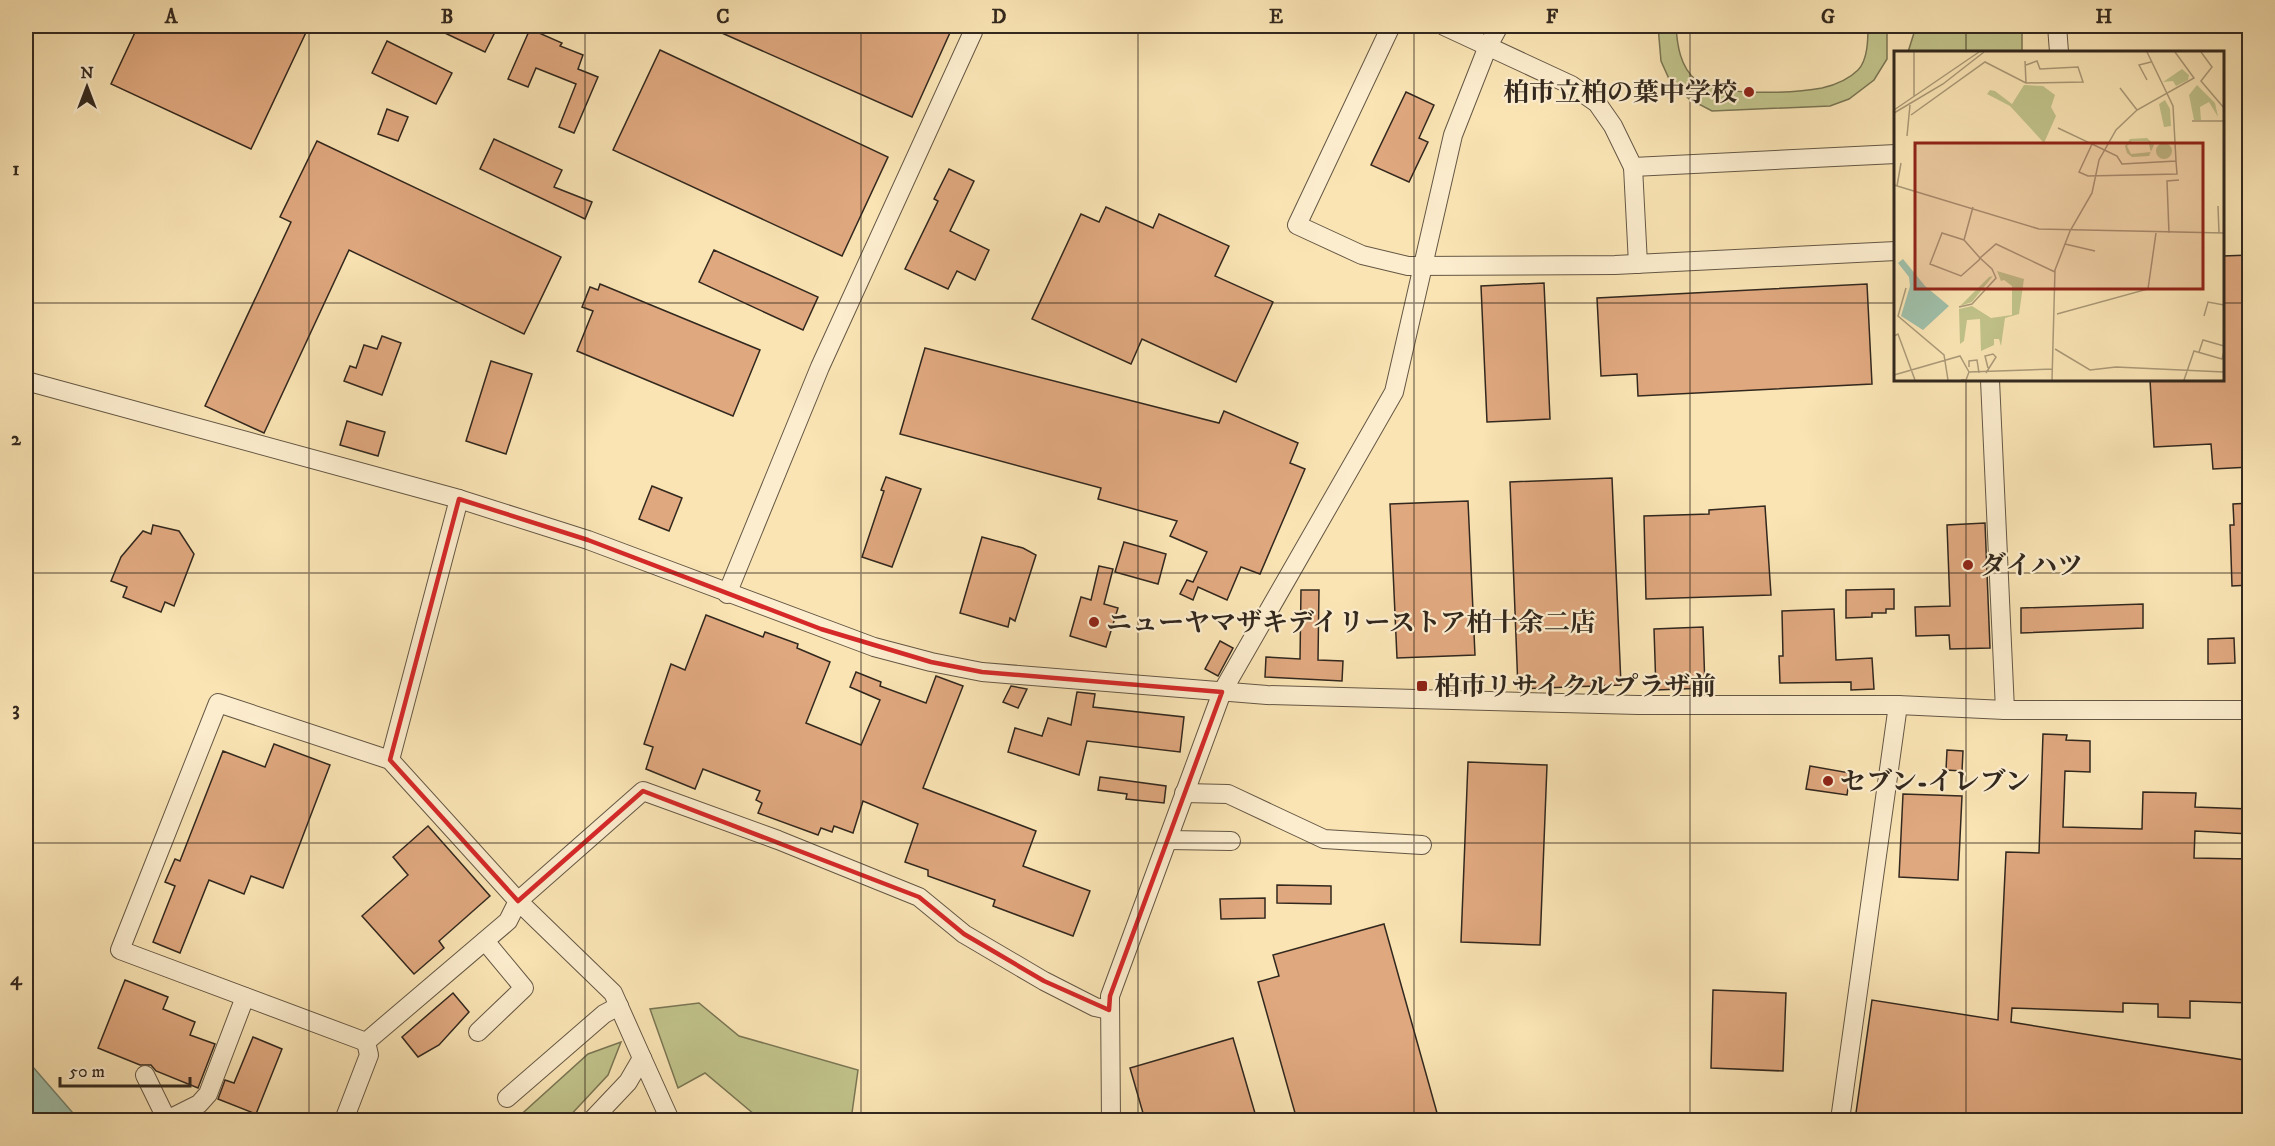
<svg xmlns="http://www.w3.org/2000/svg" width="2275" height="1146" font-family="'IM FELL DW Pica','Noto Serif JP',serif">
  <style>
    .green { fill: #c1c38b; stroke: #7a7654; stroke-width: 1.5 }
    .water { fill: #9fbfa9; stroke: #738371; stroke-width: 1.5 }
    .building { fill: #e0a87f; stroke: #32281e; stroke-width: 1.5 }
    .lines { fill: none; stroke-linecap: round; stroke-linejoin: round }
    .minor-casing { stroke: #645744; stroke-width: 20 }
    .minor { stroke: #fcedce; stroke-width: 18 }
    .marked { fill: none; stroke: #d62828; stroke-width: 4.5; stroke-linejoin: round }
    .grid { fill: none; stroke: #32281e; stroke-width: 1.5; stroke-opacity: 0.55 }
    .poi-dot { fill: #8f2418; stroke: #fcedce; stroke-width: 2 }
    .labels { text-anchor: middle; stroke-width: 4.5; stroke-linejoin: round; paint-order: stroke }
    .poi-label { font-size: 26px; font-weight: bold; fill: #32281e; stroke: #fcedce; text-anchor: start }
    .inset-road { fill: none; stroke: #aa9978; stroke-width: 1.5 }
    .view { fill: #8f2418; fill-opacity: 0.15; stroke: #8f2418; stroke-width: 3 }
    .inset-edge { fill: none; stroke: #32281e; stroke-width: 3 }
    .neatline { fill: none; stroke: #32281e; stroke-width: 2 }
    .grid-label { font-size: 20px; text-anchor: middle; font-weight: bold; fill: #32281e }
  </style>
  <rect width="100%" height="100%" fill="#fae4b4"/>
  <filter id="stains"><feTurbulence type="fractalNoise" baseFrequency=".00333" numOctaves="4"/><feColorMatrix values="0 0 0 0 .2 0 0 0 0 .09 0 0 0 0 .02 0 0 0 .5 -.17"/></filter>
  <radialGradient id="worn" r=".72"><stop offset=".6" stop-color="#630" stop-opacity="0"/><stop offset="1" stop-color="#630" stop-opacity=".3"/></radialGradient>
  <g class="green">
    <path d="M1658,26H1676C1677,44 1680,67 1696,80C1715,97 1796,93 1822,88C1835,85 1849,79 1858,70C1868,60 1868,38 1868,26H1887V59L1874,80L1849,99L1830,106L1712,111L1689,99L1670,81L1661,61Z"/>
    <path d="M1921,26H2022V52H1908L1914,33Z"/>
    <path d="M699,1003L739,1036L858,1070L851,1120H761L705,1073L678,1088L650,1009Z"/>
    <path d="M621,1042L608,1075L566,1120H515L588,1054Z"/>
  </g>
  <path class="water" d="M26,1059L79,1120H26Z"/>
  <g class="building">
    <path d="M138,26H309L251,149L111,84Z"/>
    <path d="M430,26H498L485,52Z"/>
    <path d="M706,26H953L912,117Z"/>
    <path d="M530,29L562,43L560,46L583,55L578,69L598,77L574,133L559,127L576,84L536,68L528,87L508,79Z"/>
    <path d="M387,41L452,73L436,104L372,73Z"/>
    <path d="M660,50L888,157L842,256L613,150Z"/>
    <path d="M1406,92L1434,105L1419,138L1428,142L1409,182L1371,165Z"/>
    <path d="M387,109L408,117L398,141L378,134Z"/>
    <path d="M494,139L562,170L554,187L592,202L585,219L480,169Z"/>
    <path d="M317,141L561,257L524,334L349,250L264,433L205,406L291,222L280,217Z"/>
    <path d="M949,169L974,181L950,231L989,250L975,280L957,271L948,289L905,269L938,201L934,199Z"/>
    <path d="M1106,207L1153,228L1159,214L1229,246L1215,276L1273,302L1236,382L1142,339L1131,364L1032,319L1081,214L1099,222Z"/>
    <path d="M714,250L818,297L803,330L699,282Z"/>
    <path d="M2250,255V467L2213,469L2211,444L2154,447L2150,380H2223V256Z"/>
    <path d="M1544,283L1550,419L1487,422L1481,286Z"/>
    <path d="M600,284L760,350L733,416L577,351L593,311L582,307L590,287L598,290Z"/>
    <path d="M1867,284L1872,384L1638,396L1637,374L1601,376L1597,298Z"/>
    <path d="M382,336L401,343L382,395L344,381L350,366L356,368L364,345L377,349Z"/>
    <path d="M925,348L1219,423L1224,411L1298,443L1290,463L1305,469L1260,574L1241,567L1227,600L1198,587L1193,600L1180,594L1187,580L1193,582L1207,552L1170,536L1177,521L1098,499L1101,488L900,434Z"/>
    <path d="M491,361L532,374L506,454L466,441Z"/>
    <path d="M347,421L385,432L378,456L340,445Z"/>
    <path d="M886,477L921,489L892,567L862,557L884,491L881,490Z"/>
    <path d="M1612,478L1621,685L1518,689L1510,482Z"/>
    <path d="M652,486L682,498L669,531L639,519Z"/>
    <path d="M1468,501L1475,655L1397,658L1390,504Z"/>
    <path d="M2250,503V585L2232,586L2230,525H2234L2233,504Z"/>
    <path d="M1765,506L1771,595L1646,599L1644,516L1709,514V510Z"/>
    <path d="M1985,523L1990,648L1950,649L1949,635L1916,636L1915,607L1950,606L1947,525Z"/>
    <path d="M153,525L179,531L194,554L174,606L165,602L161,612L123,597L127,587L111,581L121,557L143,531L151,534Z"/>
    <path d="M982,537L1023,548L1036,555L1015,621L1010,618L1008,627L960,613Z"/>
    <path d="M1124,542L1166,554L1158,584L1115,572Z"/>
    <path d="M1099,566L1113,569L1104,604L1118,608L1106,647L1070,636L1081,597L1091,600Z"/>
    <path d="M1894,589V609H1886V613H1872V617L1846,618V590Z"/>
    <path d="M1301,590H1319L1318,660L1343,661L1342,681L1265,677L1266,657L1300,659Z"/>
    <path d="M2143,604V628L2021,633V608Z"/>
    <path d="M1834,609L1836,660L1872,658L1874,689L1851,690V682L1780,683L1779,656H1783L1782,611Z"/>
    <path d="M706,615L763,637L765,632L798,644L797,648L830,662L806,723L861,745L880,700L850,687L856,672L881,682L880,686L926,703L936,676L963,686L923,788L1036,831L1023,866L1090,891L1073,936L993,906L995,900L928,876V870L905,862L918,824L863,801L853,833L834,826L832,832L821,828L818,835L758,813L762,803L756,800L760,791L703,769L695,789L646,769L653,747L644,744L671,664L685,670Z"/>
    <path d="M1703,627L1705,688L1656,690L1654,629Z"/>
    <path d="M2234,638L2235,663L2208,664V639Z"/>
    <path d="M1220,641L1233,648L1218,676L1205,669Z"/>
    <path d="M1011,686L1027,689L1018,708L1003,702Z"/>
    <path d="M1077,692L1095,694L1093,707L1184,717L1180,752L1087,741L1079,775L1008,752L1015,728L1042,736L1048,718L1071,725Z"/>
    <path d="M2043,734L2067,735L2066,740L2090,741V772L2065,771L2063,827L2142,829L2143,792L2196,793L2195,807L2250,809V834L2195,831L2194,858L2250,859V1003L2190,1001V1018L2158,1017V1004L2123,1003V1012L2012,1008L2011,1022L2250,1061V1120H1855L1872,1000L1998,1020L2006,852L2039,853Z"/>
    <path d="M274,744L330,765L283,888L251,876L244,894L209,880L180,953L153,942L175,886L165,882L175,859L180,861L223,751L265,767Z"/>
    <path d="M1947,750L1963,751L1962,771L1946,770Z"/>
    <path d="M1468,762L1547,765L1540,945L1461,942Z"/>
    <path d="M1810,766L1850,773L1847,795L1806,789Z"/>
    <path d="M1100,777L1166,786L1164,803L1126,799L1127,794L1098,790Z"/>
    <path d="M1903,794L1962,796L1958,880L1899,877Z"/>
    <path d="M428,826L490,896L439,941L444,948L414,974L362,916L408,875L393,857Z"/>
    <path d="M1277,885L1331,886V904L1277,903Z"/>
    <path d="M1265,898V918L1221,919L1220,899Z"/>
    <path d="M1384,924L1439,1120H1297L1258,982L1279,976L1273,955Z"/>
    <path d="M125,980L168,997L163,1009L195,1022L190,1035L215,1044L198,1088L156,1071L151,1065H140L98,1048Z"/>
    <path d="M1713,990L1786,993L1783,1071L1711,1068Z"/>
    <path d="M453,993L469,1012L439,1045L418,1057L402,1037Z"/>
    <path d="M253,1037L282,1049L256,1114L218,1099L225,1080L234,1083Z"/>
    <path d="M1233,1038L1257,1120H1145L1130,1068Z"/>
  </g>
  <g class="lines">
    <defs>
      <g id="minor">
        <path d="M1391,26L1297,225L1362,255L1408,266L1615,265L1896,251"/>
        <path d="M1444,26L1571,85L1597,103L1613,126L1633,167L1896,154"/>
        <path d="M2057,26L2059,52"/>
        <path d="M1633,167L1638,264"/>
        <path d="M1990,380L2005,710"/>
        <path d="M26,381L459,499L588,540L874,647L931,662L982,672L1267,695L1638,705H1898L2005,710H2250"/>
        <path d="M727,594L820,367L973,32"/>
        <path d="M390,760L459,499"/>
        <path d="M1184,793L1228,794L1324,839L1422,845"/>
        <path d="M1168,840L1231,841"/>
        <path d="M478,1032L524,988L485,941"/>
        <path d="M642,1058L670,1120"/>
        <path d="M145,1075L167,1120L199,1104L208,1094L245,997"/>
        <path d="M507,1098L604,1014L619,1006"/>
        <path d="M344,1120L369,1055L366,1042"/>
        <path d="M592,1120L628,1082L642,1058L613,993L518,901L390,760L218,703L120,950L366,1042L508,921L518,901L643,791L778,840L919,897L964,934L1044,981L1095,1007L1109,1010"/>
        <path d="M1111,1120L1110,996L1222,692L1394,392L1453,135L1488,46L1499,26"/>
        <path d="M1840,1120L1898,705"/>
      </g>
    </defs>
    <use href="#minor" class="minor-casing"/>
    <use href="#minor" class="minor"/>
  </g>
  <path class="marked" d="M459,499L588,540L821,629L931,662L982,672L1222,692L1110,996L1109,1010L1044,981L964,934L919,897L643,791L518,901L390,760Z"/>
  <path class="grid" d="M309,26V1120M585,26V1120M861,26V1120M1138,26V1120M1414,26V1120M1690,26V1120M1966,26V52M26,303H1896M2222,303H2250M1966,380V1120M26,573H2250M26,843H2250"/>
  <g class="poi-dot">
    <circle cx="1749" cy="92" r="6"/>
    <circle cx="1968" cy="565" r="6"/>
    <circle cx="1094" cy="622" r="6"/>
    <rect x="1416" y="680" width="12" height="12" rx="3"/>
    <circle cx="1828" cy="781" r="6"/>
  </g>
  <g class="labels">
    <g class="poi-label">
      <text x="1737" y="101" text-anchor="end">柏市立柏の葉中学校</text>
      <text x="1980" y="574">ダイハツ</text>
      <text x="1106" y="631">ニューヤマザキデイリーストア柏十余二店</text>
      <text x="1434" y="695">柏市リサイクルプラザ前</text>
      <text x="1840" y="790">セブン-イレブン</text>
    </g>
  </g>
  <g transform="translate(1894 51)">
    <rect width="330" height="330" fill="#fae4b4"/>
    <path d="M288,18L295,24L294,29L282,35L279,30L269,31ZM130,34L149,35L161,44L157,56L162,65L150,92L116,55L93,43L96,39L101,40L118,53ZM303,34L321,52L324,66L315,51L306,56L307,69H300L295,44ZM271,49L276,58L277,75L270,76L265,53ZM253,87L260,94L255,105L238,106L233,102L231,95L236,88ZM238,90H254L257,101L237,103L233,95ZM262 100a8 8 0 1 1 16 0a8 8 0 1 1-16 0ZM103,220L130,228L125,263L111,267L107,295L105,288H100V294L87,300L86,268L73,269L70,290L66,293L65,258L78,255L97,267L118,264V235L110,229L107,230ZM99,225L78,251L66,255L95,226Z" fill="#c1c38b" fill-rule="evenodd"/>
    <path d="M9,208L31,235L55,255L29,279L7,265L16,235L15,226L4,212Z" fill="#9fbfa9"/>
    <path class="inset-road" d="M307,1L318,16L307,30L330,57M131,10L132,32M253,29L245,14L257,11M226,37L243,59M20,45V1M0,59L85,1M0,62L49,33L90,1M17,64L91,11L132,32L189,31L184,16L146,18L143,10L132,14M298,70H330M164,77L198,93L185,121L194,125L283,123L282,110M13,85L16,54M198,93L223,105L228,113L282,110L279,55L253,1M0,134L145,178L330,182M3,135L7,112M324,155L325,182M275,182L273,130L285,129M70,189L79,156M171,193L201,200M12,237L4,265L50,304L54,329M65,256L78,253L102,227L98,218L86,207L70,189L48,182L36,213L67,225L85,209L86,207L102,193L161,221M163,263L254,238L262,182M310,265L314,251L330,254M0,285L4,283L21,329M161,298L196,319L222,316L330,321M305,301L309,289L330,295M75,316V310L83,309L85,322M92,322L102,306L99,303L91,305L94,317M0,324L66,305L75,321M67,329H72L75,321L159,318M158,329L161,219L176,180L198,142L205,109L222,79L243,59L300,27L281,1M290,329L300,300L328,308L330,300"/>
    <path class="view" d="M21,92H309V238H21Z"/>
    <rect width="330" height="330" class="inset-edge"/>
  </g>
  <rect width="2275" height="1146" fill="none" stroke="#fae4b4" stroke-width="66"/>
  <g transform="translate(87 87)" stroke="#fcedce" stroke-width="4.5" paint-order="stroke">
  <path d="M0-4.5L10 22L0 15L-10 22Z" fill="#32281e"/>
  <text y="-9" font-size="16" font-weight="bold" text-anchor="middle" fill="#32281e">N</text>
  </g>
  <path d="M60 1077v9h130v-9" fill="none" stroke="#32281e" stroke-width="3"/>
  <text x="69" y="1077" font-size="18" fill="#32281e" stroke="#fcedce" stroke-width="4.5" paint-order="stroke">50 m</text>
  <rect x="33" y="33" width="2209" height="1080" class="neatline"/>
  <g class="grid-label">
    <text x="171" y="23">A</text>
    <text x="447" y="23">B</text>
    <text x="723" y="23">C</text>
    <text x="999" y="23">D</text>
    <text x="1276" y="23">E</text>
    <text x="1552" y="23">F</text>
    <text x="1828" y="23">G</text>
    <text x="2104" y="23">H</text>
    <text x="16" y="175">1</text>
    <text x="16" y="445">2</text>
    <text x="16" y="715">3</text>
    <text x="16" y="985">4</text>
  </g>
  <rect width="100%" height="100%" filter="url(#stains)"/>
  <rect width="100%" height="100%" fill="url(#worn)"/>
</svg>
